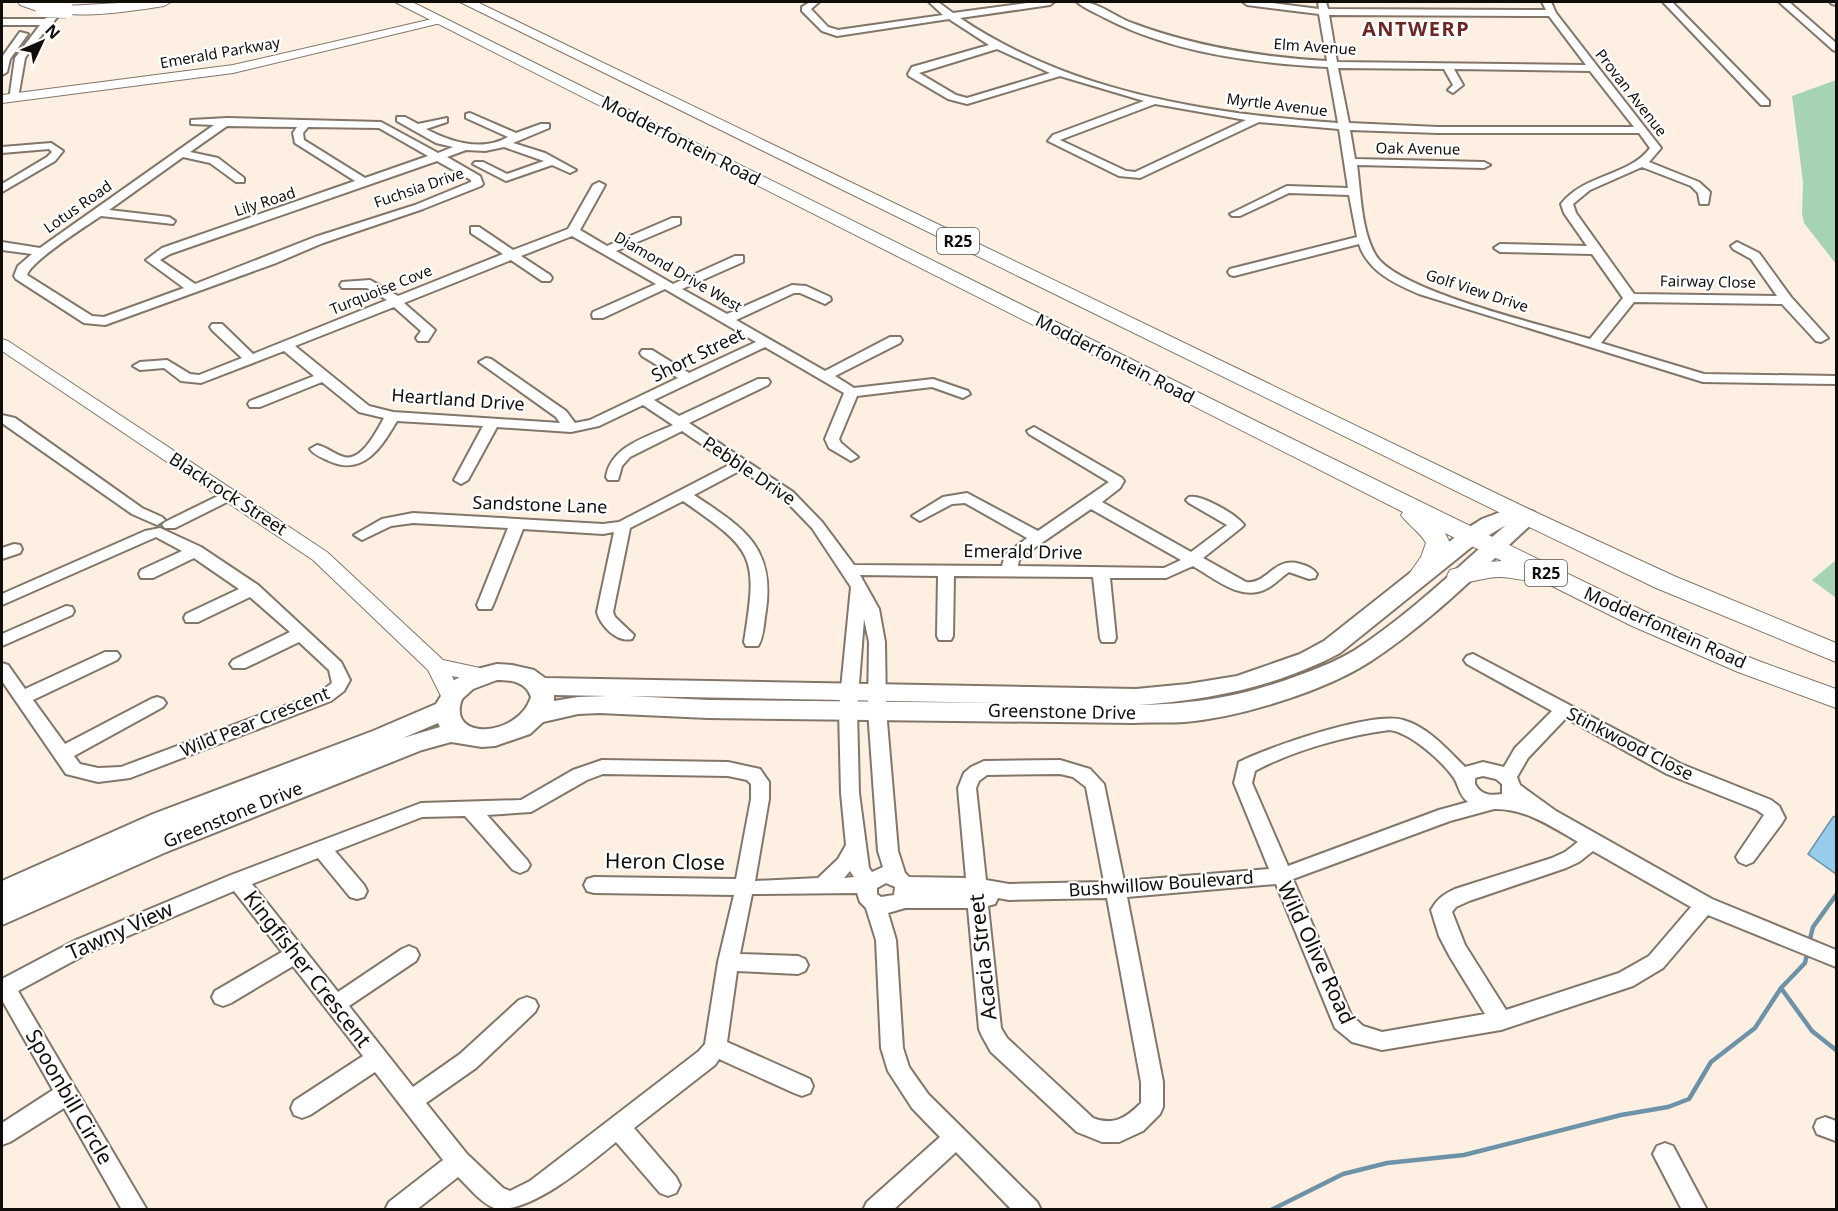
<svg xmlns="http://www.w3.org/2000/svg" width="1838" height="1211" font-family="'Noto Sans',sans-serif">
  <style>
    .green { fill: #a7d3b5 }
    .water { fill: #96cdec; stroke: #6e93a8; stroke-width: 1.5 }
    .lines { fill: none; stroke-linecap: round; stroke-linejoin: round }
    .stream { stroke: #6e93a8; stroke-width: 4.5 }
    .minor-casing { stroke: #82766b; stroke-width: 4 }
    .tertiary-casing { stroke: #82766b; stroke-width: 2 }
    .secondary-casing { stroke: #82766b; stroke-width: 4 }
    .primary-casing { stroke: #82766b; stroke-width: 2 }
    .minor { fill: #fff; fill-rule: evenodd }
    .tertiary { fill: #fff; fill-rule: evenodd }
    .secondary { fill: #fff; fill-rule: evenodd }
    .primary { fill: #fff; fill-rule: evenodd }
    .primary-bridge-casing { stroke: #82766b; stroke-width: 17; stroke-linecap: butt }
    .primary-bridge { stroke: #fff; stroke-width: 16 }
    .labels { text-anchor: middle; stroke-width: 4.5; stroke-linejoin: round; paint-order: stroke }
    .far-street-label { font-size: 15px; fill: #110d09; stroke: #fff }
    .shield { fill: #fff; stroke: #585653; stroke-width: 1.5 }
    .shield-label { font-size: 16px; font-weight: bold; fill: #110d09 }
    .street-label { font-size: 18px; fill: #110d09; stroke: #fff }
    .far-district-label { font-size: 20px; font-weight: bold; letter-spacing: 1.5px; fill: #6b2622; stroke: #fff }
    .near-street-label { font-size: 21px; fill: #110d09; stroke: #fff }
  </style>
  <rect width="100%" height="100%" fill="#fdf0e2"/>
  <g class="green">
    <path d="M1836,80V264L1804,223L1802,213L1803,182L1792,96Z"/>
    <path d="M1836,560V598L1812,580Z"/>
  </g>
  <path class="water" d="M1836,816V874L1808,854L1833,817Z"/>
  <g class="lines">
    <g class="stream">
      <path d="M1809,943L1813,927L1836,895"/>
      <path d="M1781,988L1812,1031L1836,1050"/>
      <path d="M1271,1210L1343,1174L1387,1163L1464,1155L1621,1115L1668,1107L1689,1099L1711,1062L1755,1028L1781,988L1805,963L1808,950"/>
    </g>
    <defs>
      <g id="minor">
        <path d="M810,2H819L811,9L828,27L838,30L943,15L929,2H938L953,13L1034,2H1054L1050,5L960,18C1069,92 1208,114 1338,123L1328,67C1253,63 1173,53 1105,18C1096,13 1085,9 1077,2C1096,0 1115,17 1132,23C1196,47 1260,57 1327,61L1319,14L1247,5L1243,2H1264L1319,9L1318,2H1326L1328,9L1546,10L1542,2H1551L1556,13L1597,66L1661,148L1649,162L1699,182L1710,192L1708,204H1700L1698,193L1691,186L1642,167L1590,190L1573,204L1576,213L1634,294L1777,296L1751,259L1733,249L1731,246L1737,242L1759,253L1791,297L1828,338L1821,342L1816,341L1782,304L1634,302L1601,343L1704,374L1836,376V384L1703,382L1419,294C1393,283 1368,271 1359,244L1234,276L1230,275L1228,272L1230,269L1357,237L1349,195L1289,193L1240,216H1232L1230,214L1287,186L1348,188L1339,129L1259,122L1140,178L1119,176L1048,141L1053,135L1144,101L1060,76L967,104L948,99L909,76L908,74L912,67L989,45L949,19L837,36L822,31L802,11V7ZM1329,15L1549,16L1586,65L1337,62ZM997,49L1050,73L967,98L956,95L919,73ZM1338,68L1444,69L1453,85L1448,90L1453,93L1463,85L1454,69L1590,71L1634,127H1438L1349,123ZM1155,104L1246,120L1135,172L1126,171L1060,140ZM1350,130L1438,133H1639L1650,148C1630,176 1584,174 1561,204L1564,213L1587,246L1500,244L1494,248L1500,252L1592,254L1623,298L1590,339C1547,326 1395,291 1375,254C1361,229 1361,194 1357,165L1484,168L1490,165L1484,162L1355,159Z"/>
        <path d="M1663,2H1672L1769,101V105H1761Z"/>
        <path d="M1779,2H1789L1836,43V51L1833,50Z"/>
        <path d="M1830,2H1836V5L1832,4Z"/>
        <path d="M53,11L61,13L35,43L25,58L18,98L9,100L15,58L40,25H2V19H45Z"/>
        <path d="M20,32L28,34L10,59L7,72L2,75V57Z"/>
        <path d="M470,113L516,133L541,124H549V128L513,143L545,153L576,170L570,173L552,165L506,181L473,164L475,162H483L507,174L544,161L504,147L485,151L466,150L447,157L480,176L483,184L481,186L423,209L323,243L276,263L105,325L84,323L16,279L14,276L18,266L32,254L2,250V242L40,248L214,125L191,124V120L227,118L381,122L438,153L453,147L436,143L397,121V117H405L418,124L447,118V122L426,129C450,142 482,152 508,137L466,118V114ZM227,126L297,127L293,133L295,143L355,181L162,248L146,260L184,288L104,317L92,316L27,275C31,261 86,226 101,216L173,224L175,221L169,217L109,210L183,157L210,163L236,182H244V178L218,158L190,152ZM308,127L379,128L428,156L365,178L304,140L303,133ZM437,161L471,180V182L415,205L315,237L195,284L160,260L170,254Z"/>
        <path d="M51,143L63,151L55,161L2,192V184L47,157L52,152L49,149L2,153V147Z"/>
        <path d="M599,182L605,185L580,230L607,246L672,218H680V224L616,251L673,284L735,256H743V262L682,289L727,314L792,285L806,286L830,297L831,300L825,304L800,293H794L736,320L825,371L890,337H900L902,340L900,343L835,376L854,388L933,379L968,391L970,394L963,398L932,387L857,396L839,439L841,443L858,457L851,461L829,448L825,439L844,393L765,347L654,400L679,416L758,379H768L770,382L768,385L689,423L793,492L822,522L854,565L1002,566L1005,555L1027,538L965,503L952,504L920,521L912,516L943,497L967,493L1038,531L1109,482L1029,434L1027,431L1034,427L1122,478L1124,481L1120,488L1102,502L1191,552L1227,525L1189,503L1186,500L1189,497C1201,494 1236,514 1244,525L1241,528L1203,558L1246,582C1267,585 1274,556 1300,564C1307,566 1313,568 1317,574L1315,578L1309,579L1289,572C1281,577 1275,585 1266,589C1241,602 1214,578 1193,566L1166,578H1110L1116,638L1114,642H1102L1100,638L1093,577L954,576L953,636L951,640H939L937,636L938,576L860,575L879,609L885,642L886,710L898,851L905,873L909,877L966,878L958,788L964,773L971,767L984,761L1060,760L1090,769L1104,784L1124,881L1269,869L1234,783L1239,762C1269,747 1372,711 1403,720C1428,727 1447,749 1465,767L1483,762L1504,767L1515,748L1552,711L1467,664L1464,660L1467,656L1473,654L1681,764L1771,800L1779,806L1785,818L1782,823L1753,862L1746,865L1739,862L1736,857L1739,852L1764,815L1757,810L1667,774L1566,718L1528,758L1517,777L1520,785L1556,811L1712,899L1836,950V967L1708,915L1663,968L1633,986L1501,1030L1382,1050L1352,1042L1335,1028L1276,884L1127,897L1163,1082V1107L1160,1114L1143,1131L1119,1142H1102L1077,1132L991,1052L982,1036L979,1029L968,908H905L888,913L896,940L903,1048L909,1067L928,1094L1037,1202L1041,1210H1012L956,1152L893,1210H863L867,1202L940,1137L912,1108L888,1071L881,1048L876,940L866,908L860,902L857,893L752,894L740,954L798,956L805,959L808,965L805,971L798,974L737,971L727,1042L810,1079L813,1086L810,1093L802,1096L794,1093L719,1059L715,1065L634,1128L676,1177L680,1185L676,1193L668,1196L660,1193L616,1142C589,1164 534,1211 498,1209C483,1206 469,1187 458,1177L416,1210H385L389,1202L443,1160L375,1072L310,1115L302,1118L294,1115L291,1108L294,1101L363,1056L293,966L231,1003L223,1006L215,1003L212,997L215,991L282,952L234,891L90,952L18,991L147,1210H122L64,1108L10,1142L2,1145V1123L53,1090L2,1000V979L76,940L231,875L421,803L521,800L573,770L602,760L728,762L760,769L769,782V799L755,881L818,878L838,859L846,845L841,793L839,709L851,587L812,528L783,498L741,470L694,495C742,527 775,546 766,610C764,621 764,637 758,646H746L744,642C758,555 755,551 683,501L630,528L613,612L615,617L634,635L632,639C617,643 600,625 597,612L614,532L603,534L523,529L493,605L491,609H479L477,605L508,528L413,523L391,526L362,540L354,535L382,519L413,513L603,524L619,522L731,464L682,431L630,457L622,466L618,480H608L606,477C611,446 647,437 673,425L643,405L599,426L571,432L497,427L468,480L461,484L454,480L483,426L397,421C382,446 364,477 329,461C323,458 314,455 310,449L317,445C327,447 334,454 344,457C362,462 377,430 384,418L359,412L322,382L260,407H250L248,404L250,401L314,376L284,351L201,383L181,381L164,368L140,370L133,366L140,362L167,360L190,374L199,375L242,358L212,330L210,327L212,324H222L253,354L387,300L367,288H342L340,285L342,282L370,280L398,296L503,254L471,233V227H479L513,250L568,229L593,185ZM572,236L656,284L593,312L592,315L593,318H603L665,289L756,342L689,373L652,350H642L640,353L642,356L678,378L590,420L575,423L566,411L491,359L486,358L479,362L556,417L560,423L393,412L369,406L295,346L394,307L421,331L416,338L418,341H428L435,330L404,303L511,260L542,281H550L552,278L550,275L521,256ZM1091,509L1181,560L1164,568L1018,566L1019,560L1024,555ZM864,619L869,642L868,710L878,851L883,867L872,872L869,868L859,793L857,709ZM1389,730C1410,732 1442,761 1454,778C1459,786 1459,795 1468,802L1439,810L1288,866L1252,783L1255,771C1294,750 1345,736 1389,730ZM603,774L728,776L747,780L751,784V799L736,879L594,877L587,879L584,885L587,891L594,893L734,895L718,962L705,1044L699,1051L530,1181L510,1191L503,1188L467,1154L426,1103L476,1068L535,1012L538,1006L535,1000L527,997L519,1000L460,1054L413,1087L349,1006L416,961L419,955L416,949L409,946L402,949L338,992L252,884L318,858L350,897L357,899L364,897L367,891L364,885L335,851L422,817L465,816L513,870L520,873L527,870L530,865L527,860L487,815L531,812L587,780ZM1060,774L1073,777L1086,787L1104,882L1009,884L986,880L976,788L979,781L987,775ZM1483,776L1496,779L1502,784V794C1490,796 1481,795 1475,784V778ZM1494,809C1525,808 1552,827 1578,842L1565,852L1552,858L1455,889C1444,894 1437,899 1431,910L1439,936L1450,957L1485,1014L1382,1032L1363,1026L1351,1015L1293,879L1450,821ZM1593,851L1691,907L1649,956L1619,973L1506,1010L1465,945L1452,912L1456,907L1469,901L1566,868L1579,862ZM850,871L854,877L844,878ZM886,883L895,887L894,895L881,897L877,894V888ZM998,898L1009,900L1107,898L1141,1082V1103C1126,1118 1114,1126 1093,1118L1007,1038L1001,1028L988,906L995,904Z"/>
        <path d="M2,415L15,418L142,508L162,517L165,520L157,525L132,514L2,423Z"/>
        <path d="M230,490L235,492L238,495L235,498L175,528H165L162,525L165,522Z"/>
        <path d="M160,528L201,547L258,585L341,662L350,680L344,691L331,701L130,778L98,782L66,774L2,681V663L8,665L25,689L105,652H117L120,656L117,660L33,700L65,744L151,699L157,697L163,699L166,703L163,707L74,756L80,764L98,768L121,767L319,693L332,683L329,670L299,642L245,668H233L230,664L233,660L290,632L250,597L198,622H186L184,618L186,614L239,589L194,558L153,578H141L139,574L141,570L182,551L156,537L2,605V594L145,531Z"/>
        <path d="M14,544L20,545L22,549L20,553L2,559V548Z"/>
        <path d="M66,606L72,607L74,611L72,615L2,646V634Z"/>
        <path d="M1825,1117L1836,1121V1141L1817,1134L1814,1127L1817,1120Z"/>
        <path d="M1665,1143L1673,1146L1707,1210H1682L1653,1154L1657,1146Z"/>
      </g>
      <g id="tertiary">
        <path d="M441,17L447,20L445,22L233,73L2,103V95L233,65Z"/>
        <path d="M2,339L8,341L327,552L443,660L489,670L492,675L489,680L482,682L452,676L461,697L458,702L451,704L444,702L428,670L313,560L2,351Z"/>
      </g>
      <path id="secondary" d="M1517,506L1534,512L1538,517L1534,522C1482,569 1431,622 1371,661C1325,691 1241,717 1185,722C1169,723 1152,722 1135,723L708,718L599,713L578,714L543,722L530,734L495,746L482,747L451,742L422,750L164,853L2,925V881L153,814L373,731L436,704L449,683L473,670L497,664L512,665L534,670L545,678L1136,689L1188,684L1237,676L1300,654L1324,641L1463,531L1482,519ZM1506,525C1457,568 1410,614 1355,650C1337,661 1317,669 1297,676C1240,697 1197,704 1137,705C1209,700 1276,687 1340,653L1479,541ZM497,680C512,680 526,682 531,697C518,738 446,741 462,699L473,689ZM554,695L608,696L578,697L554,701ZM628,696L1003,703L708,700ZM438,723L440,727L403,738Z"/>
      <g id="primary">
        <path d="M18,2H36L50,9L43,13L20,5Z"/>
        <path d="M136,2H171L164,6C146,9 70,21 59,10L66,6Z"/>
        <path d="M395,2H412L1270,428L1650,614L1756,660L1836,689V708L1738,672L1632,626L1538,579C1526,583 1514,577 1501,577C1484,576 1466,586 1450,582L1447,576L1450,570L1477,563L1502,561L1445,533L1450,543C1444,562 1433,589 1410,583L1407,577L1421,557L1426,543C1419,531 1409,526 1401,515L1403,512Z"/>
        <path d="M460,2H477L1535,512L1674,576L1836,643V662L1656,588L1519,522Z"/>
      </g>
    </defs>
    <use href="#minor" class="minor-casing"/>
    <use href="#tertiary" class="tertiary-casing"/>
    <use href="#secondary" class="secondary-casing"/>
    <use href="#primary" class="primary-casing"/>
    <use href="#minor" class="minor"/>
    <use href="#tertiary" class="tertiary"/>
    <use href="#secondary" class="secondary"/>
    <use href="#primary" class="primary"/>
    <defs>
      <path id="primary-bridge" d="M43,9L66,10"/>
    </defs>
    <use href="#primary-bridge" class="primary-bridge-casing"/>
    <use href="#primary-bridge" class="primary-bridge"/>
  </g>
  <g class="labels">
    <g class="far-street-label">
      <text transform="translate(1315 47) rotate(4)" y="5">Elm Avenue</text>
      <text transform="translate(220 53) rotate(-10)" y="5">Emerald Parkway</text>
      <text transform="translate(1631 93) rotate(52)" y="5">Provan Avenue</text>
      <text transform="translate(1277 105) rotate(7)" y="5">Myrtle Avenue</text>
      <text transform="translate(1418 149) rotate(1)" y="5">Oak Avenue</text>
      <text transform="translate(419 188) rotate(-19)" y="5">Fuchsia Drive</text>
      <text transform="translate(265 202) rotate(-18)" y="5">Lily Road</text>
      <text transform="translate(78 207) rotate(-35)" y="5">Lotus Road</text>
      <text transform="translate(678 272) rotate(30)" y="5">Diamond Drive West</text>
      <text transform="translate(1708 282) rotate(1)" y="5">Fairway Close</text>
      <text transform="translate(381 290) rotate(-22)" y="5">Turquoise Cove</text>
      <text transform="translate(1477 291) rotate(18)" y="5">Golf View Drive</text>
    </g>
    <g class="shield">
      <rect x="937" y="228" width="42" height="26" rx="4.5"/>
      <rect x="1525" y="560" width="42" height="26" rx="4.5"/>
    </g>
    <g class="shield-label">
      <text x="958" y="247">R25</text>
      <text x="1546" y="579">R25</text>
    </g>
    <g class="street-label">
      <text transform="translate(681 141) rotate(27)" y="6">Modderfontein Road</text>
      <text transform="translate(698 355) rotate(-26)" y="6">Short Street</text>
      <text transform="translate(1115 359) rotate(27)" y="6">Modderfontein Road</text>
      <text transform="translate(458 400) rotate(4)" y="6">Heartland Drive</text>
      <text transform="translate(749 471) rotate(34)" y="6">Pebble Drive</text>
      <text transform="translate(228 494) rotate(33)" y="6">Blackrock Street</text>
      <text transform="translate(540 505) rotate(2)" y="6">Sandstone Lane</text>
      <text transform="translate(1023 552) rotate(1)" y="6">Emerald Drive</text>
      <text transform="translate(1665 628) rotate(24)" y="6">Modderfontein Road</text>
      <text transform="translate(1062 712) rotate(1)" y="6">Greenstone Drive</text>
      <text transform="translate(255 722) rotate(-22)" y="6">Wild Pear Crescent</text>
      <text transform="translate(1630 744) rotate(27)" y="6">Stinkwood Close</text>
      <text transform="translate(233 815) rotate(-22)" y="6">Greenstone Drive</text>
      <text transform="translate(1161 884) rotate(-4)" y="6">Bushwillow Boulevard</text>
    </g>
    <g class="far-district-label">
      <text x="1416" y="36">ANTWERP</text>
    </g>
    <g class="near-street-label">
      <text transform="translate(665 862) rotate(1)" y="7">Heron Close</text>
      <text transform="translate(120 931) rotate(-24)" y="7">Tawny View</text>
      <text transform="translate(1316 953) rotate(65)" y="7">Wild Olive Road</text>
      <text transform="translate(983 957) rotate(-96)" y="7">Acacia Street</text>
      <text transform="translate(307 969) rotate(52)" y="7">Kingfisher Crescent</text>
      <text transform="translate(69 1097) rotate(60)" y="7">Spoonbill Circle</text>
    </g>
  </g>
  <rect width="1838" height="1211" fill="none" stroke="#110d09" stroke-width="6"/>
  <g transform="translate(42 42) rotate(46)" stroke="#ffffff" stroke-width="4.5" paint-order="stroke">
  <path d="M0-4.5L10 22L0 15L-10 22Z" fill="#110d09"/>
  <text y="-9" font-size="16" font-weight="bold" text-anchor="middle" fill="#110d09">N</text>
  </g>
</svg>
